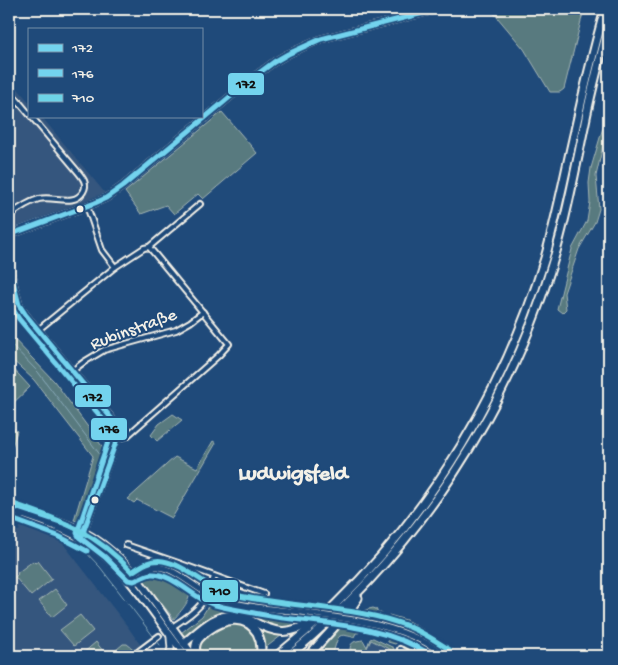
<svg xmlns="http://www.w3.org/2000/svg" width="618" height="665" font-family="'Gochi Hand',sans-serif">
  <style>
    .built { fill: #34567e }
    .green { fill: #587a7f; stroke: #a6b6b4 }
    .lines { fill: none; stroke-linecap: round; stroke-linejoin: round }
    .stream { stroke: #89aaba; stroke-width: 1 }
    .minor-casing { stroke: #f4f1e8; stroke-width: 8 }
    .tertiary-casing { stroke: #f4f1e8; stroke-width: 9 }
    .secondary-casing { stroke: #f4f1e8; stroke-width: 9 }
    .primary-casing { stroke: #f4f1e8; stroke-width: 10 }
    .motorway-casing { stroke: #f4f1e8; stroke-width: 11 }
    .minor { stroke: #1f4a7a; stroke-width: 4 }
    .tertiary { stroke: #1f4a7a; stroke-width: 5 }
    .secondary { stroke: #1f4a7a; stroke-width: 5.5 }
    .primary { stroke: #1f4a7a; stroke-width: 6 }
    .motorway { stroke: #1f4a7a; stroke-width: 7 }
    .tertiary-bridge-casing { stroke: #f4f1e8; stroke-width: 9; stroke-linecap: butt }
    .tertiary-bridge { stroke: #1f4a7a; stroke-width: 5 }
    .bus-1-casing { stroke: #1f4a7a; stroke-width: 9 }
    .bus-2-casing { stroke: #1f4a7a; stroke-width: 9 }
    .bus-3-casing { stroke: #1f4a7a; stroke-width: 9 }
    .bus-1 { stroke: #73d3ee; stroke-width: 5 }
    .bus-2 { stroke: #73d3ee; stroke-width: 5 }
    .bus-3 { stroke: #6dd3e7; stroke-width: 5 }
    .bus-dot { fill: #f4f1e8; stroke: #1f4a7a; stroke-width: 2 }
    .labels { text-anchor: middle; stroke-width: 4; stroke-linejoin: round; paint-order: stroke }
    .street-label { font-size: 18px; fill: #f4f1e8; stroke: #1f4a7a }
    .district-label { font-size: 22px; font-weight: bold; fill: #f4f1e8; stroke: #1f4a7a }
    .line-badge { stroke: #1f4a7a; stroke-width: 2 }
    .pale-badge-label { font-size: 14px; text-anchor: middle; font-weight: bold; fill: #111 }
  </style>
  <rect width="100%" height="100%" fill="#1f4a7a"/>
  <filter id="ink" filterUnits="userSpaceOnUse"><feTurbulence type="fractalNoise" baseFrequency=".02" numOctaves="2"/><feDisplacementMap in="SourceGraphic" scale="10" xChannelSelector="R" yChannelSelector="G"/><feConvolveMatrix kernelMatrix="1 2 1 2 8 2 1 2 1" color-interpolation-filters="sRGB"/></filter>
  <g filter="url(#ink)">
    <g class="built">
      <path d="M9,78L29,102V116H41L105,193L9,230Z"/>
      <path d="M21,525L55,533L128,627L148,656H9V529L19,531Z"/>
      <path d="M371,640L404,656H364Z"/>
    </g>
    <g class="green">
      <path d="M496,9H584L564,89L560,92H550L524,49L492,11Z"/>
      <path d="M222,112L257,153L203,199L198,194L174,214L166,205L141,214L125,192Z"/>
      <path d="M609,112V126L606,132L596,176L599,209L595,222L579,249L564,293L566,309L562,313L557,309L572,249L587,221L590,202L589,183L591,168L607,114Z"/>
      <path d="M9,334L54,381L107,453L83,523L74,520L93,456L34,380L9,357Z"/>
      <path d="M9,364L30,387L9,407Z"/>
      <path d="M173,414L182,420L157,441L151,435L159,424Z"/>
      <path d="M9,426L17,431L9,456Z"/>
      <path d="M213,441L216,443L172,518L137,500L134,503L128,499L175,457L197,468Z"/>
      <path d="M33,561L35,563L38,561L52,579L31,596L15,577L18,574L17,573Z"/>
      <path d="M163,574L179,581L183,586L189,587C193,599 181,611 174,619L143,580C149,575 155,575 163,574Z"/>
      <path d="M55,589L67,605L52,617L39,601Z"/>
      <path d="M212,600L230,606L306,617C280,639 267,619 242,614C235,612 225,613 219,615C206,618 196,628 186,636L184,635L181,633L202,616Z"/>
      <path d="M373,608L376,609L378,613H381L386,617L389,615L406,620L426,631L457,656C449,656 440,647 433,642C408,627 383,621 354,616L357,612Z"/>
      <path d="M80,615L93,631L74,646L60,630Z"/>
      <path d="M231,622L244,624L251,630L258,640L259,648L257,656H201C200,651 197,645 201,640C206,632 222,625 231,622Z"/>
      <path d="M345,622L364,625L385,634L386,635V637L384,638L383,635L361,632L358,633H356L354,637C350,637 344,634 340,636C336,638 335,651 331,656H312L342,623L343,624Z"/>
      <path d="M255,627L266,632L282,635L264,649Z"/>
      <path d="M377,627C400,631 422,643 442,656H416L406,651L403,645L398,642L395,644L388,642L387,634L376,629Z"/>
      <path d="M373,638L394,648L393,651L371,640L363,656H355L352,650H350C350,641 356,641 363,640L367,647L370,639Z"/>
      <path d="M96,642L103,651L96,656H84L82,654Z"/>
      <path d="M123,644H127L137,652L139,656H121L119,654L115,656H109Z"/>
    </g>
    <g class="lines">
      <g class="stream">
        <path d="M9,342L38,372L101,456L78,522"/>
        <path d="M77,543L100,567L160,645"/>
        <path d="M316,656L339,630"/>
      </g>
      <defs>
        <g id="minor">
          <path d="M9,90L29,114"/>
          <path d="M87,206L102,250L115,267"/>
          <path d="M9,216C18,209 28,202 39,199C53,195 74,207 83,192C88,184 83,178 78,172L31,116"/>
          <path d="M38,330L115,267L144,248L149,247L200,204"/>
          <path d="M72,371L84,362L104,350L176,330L190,322L203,312"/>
          <path d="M117,438L127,436L219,355L229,344L149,247"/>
          <path d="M9,525L19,517L24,516"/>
          <path d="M126,545L181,564L264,594"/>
          <path d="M175,625C198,610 205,604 214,577"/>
          <path d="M400,649L414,656"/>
          <path d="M139,651L159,636"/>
        </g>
        <g id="tertiary">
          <path d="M9,235L95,203L106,198L123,186L255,76L274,62L288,54L321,39L439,9"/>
          <path d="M9,267L19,305L25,314L72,371L112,419L118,429L117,438L82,535"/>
          <path d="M135,579L148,570L153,568"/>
          <path d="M130,581C136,567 149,565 163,568C178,571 195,588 210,595C238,607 271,609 301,612"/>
          <path d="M354,620C387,626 419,635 446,656"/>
        </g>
        <path id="secondary" d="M169,656L171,648L170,636"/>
        <g id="primary">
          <path d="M9,505C35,514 68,522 92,537C137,565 161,616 194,656"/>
          <path d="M9,510C32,518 58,525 80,538C128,566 152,614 186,656"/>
        </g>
        <g id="motorway">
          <path d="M184,643C197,633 209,619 226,616C236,614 243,617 252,621C276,634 289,636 313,621"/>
          <path d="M198,656C196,653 195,649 196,645C197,638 204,634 209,630C224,619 245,614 257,633C261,641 262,648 260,656"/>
          <path d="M277,656C297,639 317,623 336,604C434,508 505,389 545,258C557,216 565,173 575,130C584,89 594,49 605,9"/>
          <path d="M289,656C418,549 511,410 557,248C570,202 578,155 588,108C594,80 602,52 609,24"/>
          <path d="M308,656L349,611L358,598"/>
        </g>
      </defs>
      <use href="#minor" class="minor-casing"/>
      <use href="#tertiary" class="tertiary-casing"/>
      <use href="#secondary" class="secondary-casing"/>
      <use href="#primary" class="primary-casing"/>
      <use href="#motorway" class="motorway-casing"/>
      <use href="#minor" class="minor"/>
      <use href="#tertiary" class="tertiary"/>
      <use href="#secondary" class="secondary"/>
      <use href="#primary" class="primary"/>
      <use href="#motorway" class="motorway"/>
      <defs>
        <path id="tertiary-bridge" d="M301,612L354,620"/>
      </defs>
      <use href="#tertiary-bridge" class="tertiary-bridge-casing"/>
      <use href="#tertiary-bridge" class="tertiary-bridge"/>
      <defs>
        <g id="bus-1">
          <path d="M9,235L95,203L106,198L123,186L255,76L274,62L288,54L321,39L439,9"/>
          <path d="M9,267L19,305L25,314L112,419L118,429L116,442L81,538"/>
          <path d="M9,505L66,524L84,532"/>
        </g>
        <g id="bus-2">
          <path d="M9,296L12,308L19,319L106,423L110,431V436L77,533L79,537L105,557L128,580L134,581C140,579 145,575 151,574C170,573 189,593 205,601C211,604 217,606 223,607C243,611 263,615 283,618C335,624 388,627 433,656"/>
          <path d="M9,518L58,536L87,551"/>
        </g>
        <path id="bus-3" d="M11,503C59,519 97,533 132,572C142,565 151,559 163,561C187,565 204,587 227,593C283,608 341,604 396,622C416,628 433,639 450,650"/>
      </defs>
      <use href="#bus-1" class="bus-1-casing"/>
      <use href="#bus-2" class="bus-2-casing"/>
      <use href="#bus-3" class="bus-3-casing"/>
      <use href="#bus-1" class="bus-1"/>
      <use href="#bus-2" class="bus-2"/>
      <use href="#bus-3" class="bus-3"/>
    </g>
  </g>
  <g class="bus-dot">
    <circle cx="80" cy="209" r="4.5"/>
    <circle cx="95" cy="500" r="4.5"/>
  </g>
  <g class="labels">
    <g class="street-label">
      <text transform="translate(133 328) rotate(-20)" y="6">Rubinstraße</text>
    </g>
    <g class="district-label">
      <text x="293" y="479">Ludwigsfeld</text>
    </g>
  </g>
  <g class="line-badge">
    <rect x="227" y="72" width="38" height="24" rx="5" fill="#73d3ee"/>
    <rect x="74" y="384" width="38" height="24" rx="5" fill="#73d3ee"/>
    <rect x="90" y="417" width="38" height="24" rx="5" fill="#73d3ee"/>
    <rect x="201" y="579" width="38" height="24" rx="5" fill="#6dd3e7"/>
  </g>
  <g class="pale-badge-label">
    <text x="246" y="88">172</text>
    <text x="93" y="401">172</text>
    <text x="109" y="433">176</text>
    <text x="220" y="595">710</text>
  </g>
  <rect width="618" height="665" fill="none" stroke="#1f4a7a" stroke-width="30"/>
  <rect x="15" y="15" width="588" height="635" fill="none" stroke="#f4f1e8" stroke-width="2" filter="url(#ink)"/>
  <rect x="28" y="28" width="175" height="90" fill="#1f4a7a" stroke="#748da6"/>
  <rect x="38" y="44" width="25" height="8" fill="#73d3ee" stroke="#748da6"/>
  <text x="72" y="52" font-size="15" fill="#f4f1e8">172</text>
  <rect x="38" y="69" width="25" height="8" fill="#73d3ee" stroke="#748da6"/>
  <text x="72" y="78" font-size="15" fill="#f4f1e8">176</text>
  <rect x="38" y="94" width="25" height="8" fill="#6dd3e7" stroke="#748da6"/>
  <text x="72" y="102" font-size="15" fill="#f4f1e8">710</text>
</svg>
